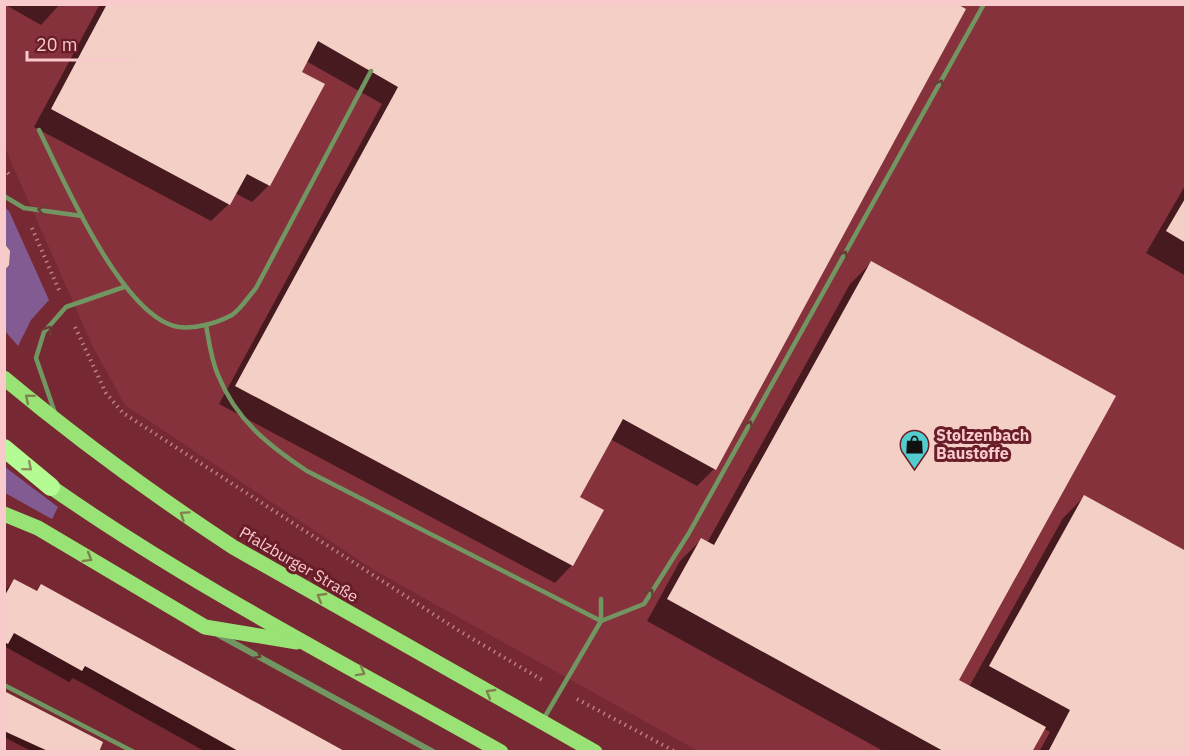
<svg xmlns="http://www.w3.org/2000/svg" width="1190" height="756" font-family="'IBM Plex Sans',sans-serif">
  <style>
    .built { fill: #86323c }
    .green { fill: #835b93 }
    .shadow { fill: #0007 }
    .building { fill: #f3cfc5 }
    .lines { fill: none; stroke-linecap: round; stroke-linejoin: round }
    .path { stroke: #bd8085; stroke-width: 4; stroke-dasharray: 1.5 4.5; stroke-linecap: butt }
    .lane { stroke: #729662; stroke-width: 4.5 }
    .street { stroke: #729662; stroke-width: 6 }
    .primary { stroke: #99e275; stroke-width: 15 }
    .highway { stroke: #b5fb94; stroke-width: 18 }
    .oneway { stroke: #6b3b36 }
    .oneway2 { stroke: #81804e }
    .oneway3 { stroke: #8f8c5e }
    .labels { text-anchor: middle; stroke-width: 6; stroke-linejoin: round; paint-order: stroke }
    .poi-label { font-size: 16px; font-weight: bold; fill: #f9cacb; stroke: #691d28; text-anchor: start }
    .street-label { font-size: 16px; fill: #f9cacb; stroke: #691d28 }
  </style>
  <rect width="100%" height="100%" fill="#762932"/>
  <path class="built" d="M4,5H1185V751H698L374,570L125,405L93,347L5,148Z"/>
  <g class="green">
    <path d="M4,207L9,211L49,300L31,320L18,346L5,331Z"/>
    <path d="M5,467L58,507L52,519L5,493Z"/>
  </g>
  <g class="shadow">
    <path d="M4,4H60L41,25Z"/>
    <path d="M100,4H954L714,469L697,486L610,439L578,498L572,565L555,583L219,404L382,104L306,61L299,72L269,185L252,202L235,193L229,204L211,221L34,127Z"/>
    <path d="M1186,184V276L1146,253Z"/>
    <path d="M871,263L957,681L969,687L1063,518L1084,497L1186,752H1039L1050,732L1043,728L1031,752H885L647,621L680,561L701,540L707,543L850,284Z"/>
    <path d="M15,581L35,592L41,586L343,752H206L73,678L69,682L4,646V591Z"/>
    <path d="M4,692L97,752H33L4,737Z"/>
  </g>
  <g class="building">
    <path d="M107,4H957L966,9L716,470L623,419L580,497L604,510L573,566L235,386L398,87L318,41L302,72L325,84L270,186L247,174L230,205L51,109Z"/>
    <path d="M1186,197V243L1166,231Z"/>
    <path d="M4,243L10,251L9,265L4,271Z"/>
    <path d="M871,261L1116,396L959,680L1046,727L1032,752H945L667,599L701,538L714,545Z"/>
    <path d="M1084,495L1186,551V752H1048L1070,710L989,666Z"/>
    <path d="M14,579L37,591L41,584L346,752H240L85,666L82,671L14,633L8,644L4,642V597Z"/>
    <path d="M4,691L103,742L99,752H50L4,731Z"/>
  </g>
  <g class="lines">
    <g class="path">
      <path d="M4,168L11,177"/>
      <path d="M32,228L59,290"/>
      <path d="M75,327L106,393L123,413L461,632L544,681"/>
      <path d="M577,699L676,752"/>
    </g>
    <g class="lane">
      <path d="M39,130C62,177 123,319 179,327C196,329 217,323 232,315C241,309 249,296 256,288L371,71"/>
      <path d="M4,196L24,208L82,216"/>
      <path d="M206,325C209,341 211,359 218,375C236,420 268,445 307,471L601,621"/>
      <path d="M55,413L36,358L44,332L66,307L124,287"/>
      <path d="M601,621L644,604L689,533L984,4"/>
      <path d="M4,685L134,752"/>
      <path d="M543,720L601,621V599"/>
    </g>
    <path class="street" d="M219,635L433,752"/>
    <g class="primary">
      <path d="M4,378C77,439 154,495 233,547L595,752"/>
      <path d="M51,487C194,587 349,666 501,752"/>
      <path d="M4,514L38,528L205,627L297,642"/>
    </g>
    <path class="highway" d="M4,448L51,487"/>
  </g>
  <defs><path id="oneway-chevron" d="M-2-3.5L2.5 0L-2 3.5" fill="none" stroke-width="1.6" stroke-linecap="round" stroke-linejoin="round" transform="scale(1.5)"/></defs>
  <g class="oneway">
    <use href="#oneway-chevron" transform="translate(940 84) rotate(-61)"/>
    <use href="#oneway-chevron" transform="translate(42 210) rotate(-172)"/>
    <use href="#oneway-chevron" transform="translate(844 255) rotate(-61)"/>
    <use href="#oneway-chevron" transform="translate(48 330) rotate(-56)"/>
    <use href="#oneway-chevron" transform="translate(749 425) rotate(-61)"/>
    <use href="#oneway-chevron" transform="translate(650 593) rotate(-57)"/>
    <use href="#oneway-chevron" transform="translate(257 655) rotate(28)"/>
  </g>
  <g class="oneway2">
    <use href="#oneway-chevron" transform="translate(29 398) rotate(-140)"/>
    <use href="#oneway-chevron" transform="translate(184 515) rotate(-146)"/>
    <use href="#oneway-chevron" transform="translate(88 558) rotate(31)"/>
    <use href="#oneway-chevron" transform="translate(321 597) rotate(-150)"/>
    <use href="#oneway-chevron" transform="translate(361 672) rotate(29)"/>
    <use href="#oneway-chevron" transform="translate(490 693) rotate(-150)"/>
  </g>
  <use class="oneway3" href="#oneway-chevron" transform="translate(28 467) rotate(40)"/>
  <defs>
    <symbol id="shop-pin" viewBox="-11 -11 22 30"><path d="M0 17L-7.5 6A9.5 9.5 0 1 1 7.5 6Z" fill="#52cdce" stroke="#691d28"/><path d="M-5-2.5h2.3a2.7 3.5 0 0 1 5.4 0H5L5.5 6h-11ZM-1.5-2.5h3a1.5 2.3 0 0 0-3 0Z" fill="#111"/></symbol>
  </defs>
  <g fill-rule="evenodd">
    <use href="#shop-pin" x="898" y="428" width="33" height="45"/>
  </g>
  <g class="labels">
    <g class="poi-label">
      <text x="936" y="441">Stolzenbach<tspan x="936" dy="18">Baustoffe</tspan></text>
    </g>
    <g class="street-label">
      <text transform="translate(299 564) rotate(30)" y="6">Pfalzburger Straße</text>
    </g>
  </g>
  <rect width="1190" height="756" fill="none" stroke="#f9cacb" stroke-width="12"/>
  <path d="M27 51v9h102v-9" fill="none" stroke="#f9cacb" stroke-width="3"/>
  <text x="36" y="51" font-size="18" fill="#f9cacb" stroke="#691d28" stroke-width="4.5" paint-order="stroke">20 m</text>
</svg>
